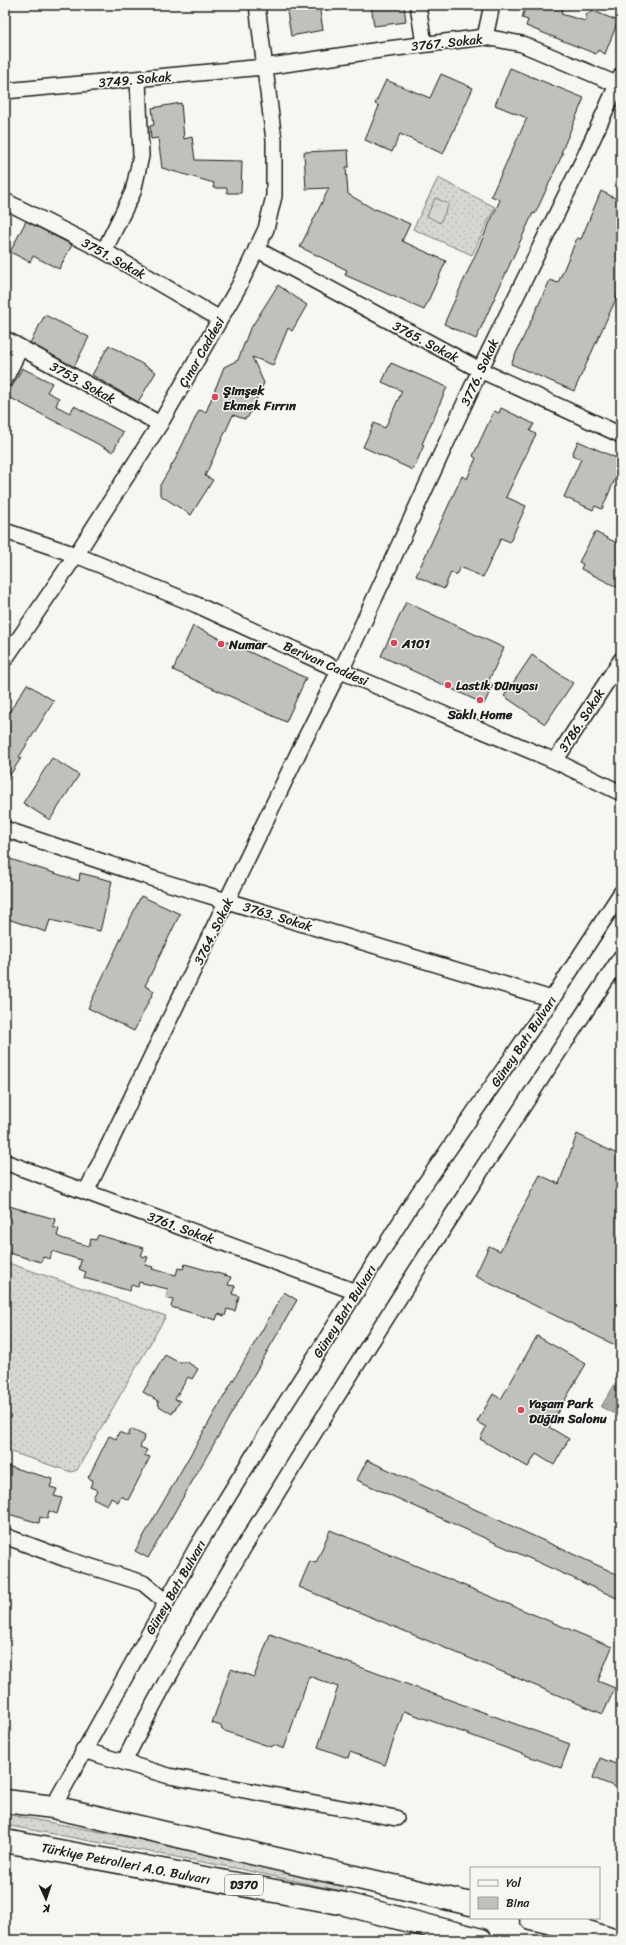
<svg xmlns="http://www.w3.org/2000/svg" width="626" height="1945" font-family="Sriracha,sans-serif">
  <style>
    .grass { fill: url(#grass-dots); stroke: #797977 }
    .park { fill: url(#park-tufts); stroke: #797977 }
    .water { fill: url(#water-ripples); stroke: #727271 }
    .building { fill: #c0c0bd; stroke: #1c1c1c }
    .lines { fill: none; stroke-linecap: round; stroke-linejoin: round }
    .minor-casing { stroke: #1c1c1c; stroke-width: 18 }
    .highway-casing { stroke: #1c1c1c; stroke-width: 25 }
    .minor { stroke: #f6f6f2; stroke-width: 15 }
    .highway { stroke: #f6f6f2; stroke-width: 22 }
    .poi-dot { fill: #d1495b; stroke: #f6f6f2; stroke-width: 1.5 }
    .labels { text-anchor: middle; stroke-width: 3; stroke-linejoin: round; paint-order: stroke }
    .shield { fill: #f6f6f2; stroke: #5d5d5c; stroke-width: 1 }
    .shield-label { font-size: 12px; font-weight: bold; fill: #1c1c1c }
    .street-label { font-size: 13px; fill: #1c1c1c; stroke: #f6f6f2 }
    .poi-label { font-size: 13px; font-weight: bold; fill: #1c1c1c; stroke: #f6f6f2; text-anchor: start }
  </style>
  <defs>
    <pattern id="grass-dots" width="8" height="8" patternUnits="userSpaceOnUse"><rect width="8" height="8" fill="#d6d6d2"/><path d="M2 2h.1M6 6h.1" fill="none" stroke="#b7b7b4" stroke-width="1.8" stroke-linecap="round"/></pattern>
    <pattern id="park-tufts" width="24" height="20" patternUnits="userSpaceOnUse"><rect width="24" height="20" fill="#d6d6d2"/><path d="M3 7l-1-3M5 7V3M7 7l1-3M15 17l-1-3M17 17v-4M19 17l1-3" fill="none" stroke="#b7b7b4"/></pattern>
    <pattern id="water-ripples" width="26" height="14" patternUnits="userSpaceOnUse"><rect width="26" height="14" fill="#acaca9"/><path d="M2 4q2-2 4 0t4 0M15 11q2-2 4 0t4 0" fill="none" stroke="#939391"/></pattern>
  </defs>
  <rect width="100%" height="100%" fill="#f6f6f2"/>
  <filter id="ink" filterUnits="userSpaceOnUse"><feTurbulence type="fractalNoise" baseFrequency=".025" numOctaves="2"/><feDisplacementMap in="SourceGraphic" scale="8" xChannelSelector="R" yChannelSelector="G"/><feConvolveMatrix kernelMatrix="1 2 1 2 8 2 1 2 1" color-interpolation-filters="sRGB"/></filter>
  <g filter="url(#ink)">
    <g class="grass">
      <path d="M438,178L495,207L472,255L413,229Z"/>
      <path d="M5,1262L166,1316L77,1470L71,1472L5,1450Z"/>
      <path d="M5,1814L128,1837L349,1883L346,1892L240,1869L5,1825Z"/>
    </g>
    <path class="park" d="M435,198L449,204L440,223L427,216Z"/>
    <path class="water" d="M617,1381L621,1383V1417L601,1407Z"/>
    <g class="building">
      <path d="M286,5H319L323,30L291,36Z"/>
      <path d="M371,5H404L406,22L374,26Z"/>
      <path d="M526,5H564L561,14L585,21L587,13H590L591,10L618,21L605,54L598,50L596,54L526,26L528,20L522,18Z"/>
      <path d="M510,68L584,98L561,153H563L535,214L533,213L476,339L444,324L500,200L491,196L527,118L495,105Z"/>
      <path d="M441,74L473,88L443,154L400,134L392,152L365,140L379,106L375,104L386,80L430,98Z"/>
      <path d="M181,103L184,139L192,137L195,160L242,161L241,193H227V188H213L214,183L162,168L158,138L151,139L150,126L154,125L152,108Z"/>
      <path d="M348,150L349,167H346L348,194L375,210L376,209L410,224L402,241L446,261L424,310L345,275L347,270L300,247L329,188L306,189L304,152Z"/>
      <path d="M601,191L621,201V288L574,391L511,364L550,280L558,283L577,238L581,239Z"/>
      <path d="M26,221L72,245L59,269L33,256L30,262L10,252Z"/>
      <path d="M278,285L307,305L292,331L288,328L273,365L252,357L264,383L248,417L244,419L233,415L205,476L213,480L191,515L160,495V485L176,458L199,410L206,412L224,367L238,360L249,331Z"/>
      <path d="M45,315L89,337L74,367L30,343Z"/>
      <path d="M109,345L156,372L138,402L92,375Z"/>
      <path d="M391,363L447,387L422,444L424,445L413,470L363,447L374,423L385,428L402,391L382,382Z"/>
      <path d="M22,368L52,383L47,392L59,398L56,406L70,413L74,406L123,432L113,452L7,396Z"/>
      <path d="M501,408L534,424L530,431L536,434L506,497L526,506L510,542L501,538L483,577L460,567L456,575L451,572L444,589L416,576L462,476L467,479L476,458L473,456L494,411L499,413Z"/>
      <path d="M578,441L621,460V482L615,479L602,509L595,506L593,510L564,497L581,459L572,455Z"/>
      <path d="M595,532L621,545V589L581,569L583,564L579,562Z"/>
      <path d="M406,602L504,648L488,682L493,685L484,704L381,656Z"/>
      <path d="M193,626L306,678L286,722L173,670Z"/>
      <path d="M532,655L573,683L545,724L504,696Z"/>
      <path d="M27,684L54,701L19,757L21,758L5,783V719Z"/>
      <path d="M52,758L79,775L50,820L23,803Z"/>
      <path d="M10,859L79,881L80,873L112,881L100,931L50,920L46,932L5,918V875Z"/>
      <path d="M141,896L180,914L145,986L154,991L134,1031L88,1008Z"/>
      <path d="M577,1134L621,1156V1348L475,1276L489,1246L500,1251L540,1175L559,1184Z"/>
      <path d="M9,1206L55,1219L53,1227L59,1229L57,1236L64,1239L89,1246L91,1239L96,1240L98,1235L144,1248L141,1256L148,1257L145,1265L153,1267L152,1269L176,1275L178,1268L183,1269L185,1264L231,1277L228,1285L235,1286L232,1294L239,1296L235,1311L227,1309L225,1316L218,1314L216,1320L171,1307L173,1300L166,1298L168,1289L139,1282L138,1287L131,1285L130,1291L84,1278L86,1272L79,1269L81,1260L74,1258L52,1251L50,1259L43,1257L41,1262L5,1252V1211L8,1212Z"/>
      <path d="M284,1292L297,1300L148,1558L135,1551Z"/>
      <path d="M537,1336L586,1364L549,1427L569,1439L554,1465L536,1454L528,1467L480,1439L486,1427L477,1422L493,1394L501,1399Z"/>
      <path d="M165,1355L178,1362H187L198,1369L192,1379L188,1377L175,1399L180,1401L172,1414L159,1406L158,1401L143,1392Z"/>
      <path d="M131,1429L145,1436L140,1447L147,1450L144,1455L150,1457L128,1500L121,1496L118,1502L111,1498L107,1505L93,1498L97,1490L90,1487L93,1480L88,1478L109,1436L116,1439L119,1432L128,1436Z"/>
      <path d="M367,1460L621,1576V1600L357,1480Z"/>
      <path d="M7,1466L53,1479L50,1487L57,1489L54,1496L62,1498L57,1514L49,1511L47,1519L40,1517L39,1523L5,1513V1473Z"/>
      <path d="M330,1530L612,1647L598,1681L615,1688L603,1714L299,1587L310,1561L316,1563Z"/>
      <path d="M270,1634L570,1744L561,1768L404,1711L385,1765L350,1752L348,1758L318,1747L338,1687L309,1676L284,1749L274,1745L271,1747L222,1730L221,1726L212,1723L231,1669L254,1677Z"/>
      <path d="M600,1758L621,1766V1789L593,1778Z"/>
    </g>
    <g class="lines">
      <defs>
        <g id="minor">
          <path d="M418,5L424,44"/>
          <path d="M485,37L492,5"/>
          <path d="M5,91L264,67L380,50L485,37L522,44L621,86"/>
          <path d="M5,201L104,251L220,319"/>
          <path d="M256,249L480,370L621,435"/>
          <path d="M104,251L133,192L141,156L138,79"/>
          <path d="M5,339L160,424"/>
          <path d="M5,379L20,348"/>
          <path d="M5,531L76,555L197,605L341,671L555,761L621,793"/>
          <path d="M5,659L76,555L160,424L239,286L266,229L274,196V140L257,5"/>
          <path d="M555,761L621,660"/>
          <path d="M5,829L154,879L552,999"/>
          <path d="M5,1162L356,1292"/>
          <path d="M86,1192L303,743L335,679L341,671L480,370L584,158L621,76"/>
          <path d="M5,1536L66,1559L143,1583L166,1602"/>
          <path d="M83,1750L169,1776L396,1818"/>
          <path d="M124,1762C179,1651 244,1546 309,1441C410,1278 515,1118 621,957"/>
          <path d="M53,1807L197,1547L277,1417L418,1194L552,999L621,893"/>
        </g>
        <g id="highway">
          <path d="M5,1801L53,1807L471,1904"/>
          <path d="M5,1841L345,1904L481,1940"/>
          <path d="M531,1918L578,1929L613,1940"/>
        </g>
      </defs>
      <use href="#minor" class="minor-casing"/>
      <use href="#highway" class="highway-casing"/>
      <use href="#minor" class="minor"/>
      <use href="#highway" class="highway"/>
    </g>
  </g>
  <g class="poi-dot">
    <circle cx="215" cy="397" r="4"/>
    <circle cx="394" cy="643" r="4"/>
    <circle cx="221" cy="644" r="4"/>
    <circle cx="448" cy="685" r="4"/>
    <circle cx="480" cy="700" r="4"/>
    <circle cx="521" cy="1410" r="4"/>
  </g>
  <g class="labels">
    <rect class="shield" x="225" y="1875" width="38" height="20" rx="3"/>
    <g class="shield-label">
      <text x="244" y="1889">D370</text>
    </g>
    <g class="street-label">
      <text transform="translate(447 42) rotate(-6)" y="5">3767. Sokak</text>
      <text transform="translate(135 79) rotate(-5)" y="5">3749. Sokak</text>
      <text transform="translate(114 258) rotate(29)" y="5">3751. Sokak</text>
      <text transform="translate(426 341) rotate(28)" y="5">3765. Sokak</text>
      <text transform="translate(201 352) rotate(-60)" y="5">Çınar Caddesi</text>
      <text transform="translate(479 372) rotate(-65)" y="5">3776. Sokak</text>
      <text transform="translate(83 382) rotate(29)" y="5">3753. Sokak</text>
      <text transform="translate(326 663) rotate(24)" y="5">Berivan Caddesi</text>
      <text transform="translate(581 720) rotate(-57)" y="5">3786. Sokak</text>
      <text transform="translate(278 916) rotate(17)" y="5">3763. Sokak</text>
      <text transform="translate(213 931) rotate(-64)" y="5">3764. Sokak</text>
      <text transform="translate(523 1041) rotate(-56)" y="5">Güney Batı Bulvarı</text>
      <text transform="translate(181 1227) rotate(20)" y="5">3761. Sokak</text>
      <text transform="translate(344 1311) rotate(-58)" y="5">Güney Batı Bulvarı</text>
      <text transform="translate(175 1587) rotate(-60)" y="5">Güney Batı Bulvarı</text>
      <text transform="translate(126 1863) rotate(11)" y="5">Türkiye Petrolleri A.O. Bulvarı</text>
    </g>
    <g class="poi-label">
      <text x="223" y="395">Şimşek<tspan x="223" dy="15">Ekmek Fırrın</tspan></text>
      <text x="402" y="648">A101</text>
      <text x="229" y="649">Numar</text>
      <text x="456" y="690">Lastik Dünyası</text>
      <text x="480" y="719" text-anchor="middle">Saklı Home</text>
      <text x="529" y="1408">Yaşam Park<tspan x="529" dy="15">Düğün Salonu</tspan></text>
    </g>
  </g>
  <rect width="626" height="1945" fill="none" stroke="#f6f6f2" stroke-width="20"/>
  <rect x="10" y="10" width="606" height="1925" fill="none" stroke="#1c1c1c" stroke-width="1.5" filter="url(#ink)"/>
  <rect x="470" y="1867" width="130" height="52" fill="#f6f6f2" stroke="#9f9f9c"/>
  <rect x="478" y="1880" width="20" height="6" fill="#f6f6f2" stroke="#9f9f9c"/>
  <text x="506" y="1887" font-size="12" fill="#1c1c1c">Yol</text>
  <rect x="478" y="1897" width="20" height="12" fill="#c0c0bd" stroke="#9f9f9c"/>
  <text x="506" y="1907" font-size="12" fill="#1c1c1c">Bina</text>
  <g transform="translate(46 1899) rotate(177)" stroke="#f6f6f2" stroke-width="3" paint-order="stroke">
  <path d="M0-3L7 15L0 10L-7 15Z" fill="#1c1c1c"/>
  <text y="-6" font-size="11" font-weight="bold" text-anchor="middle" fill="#1c1c1c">K</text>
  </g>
</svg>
